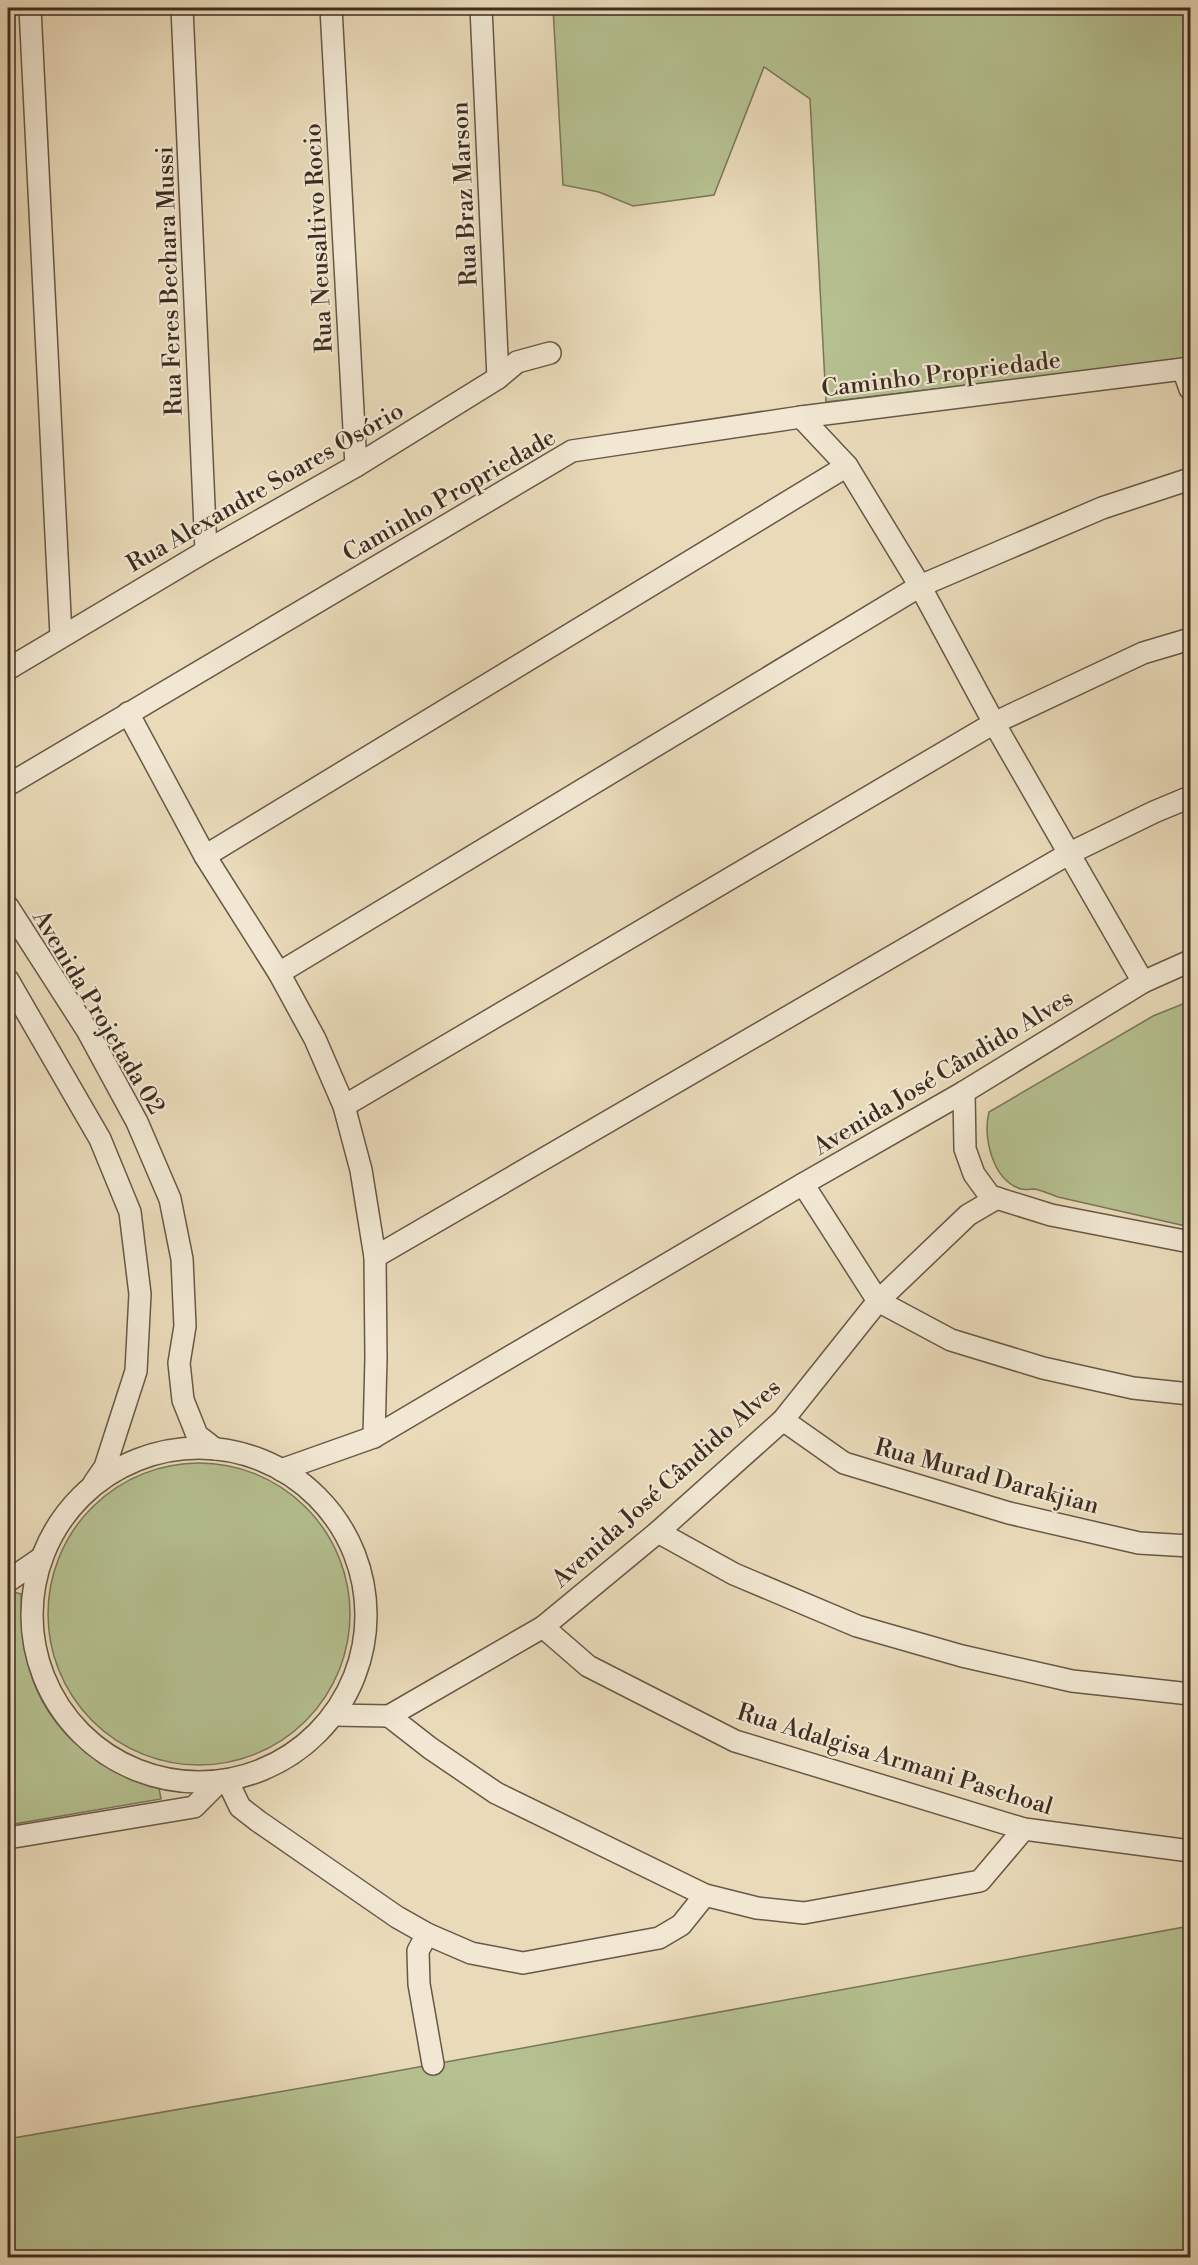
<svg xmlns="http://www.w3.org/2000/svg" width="1198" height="2265" font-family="'Libre Bodoni',serif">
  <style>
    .green { fill: #b5c090; stroke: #797658; stroke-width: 1.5 }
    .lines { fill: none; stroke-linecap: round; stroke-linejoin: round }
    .minor-casing { stroke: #685846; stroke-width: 24 }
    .minor { stroke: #f1e7d2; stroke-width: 21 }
    .labels { text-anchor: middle; stroke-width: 4.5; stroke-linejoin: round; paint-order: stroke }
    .street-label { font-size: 24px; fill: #3d2d20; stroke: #f1e7d2 }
  </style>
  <rect width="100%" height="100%" fill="#e9dab9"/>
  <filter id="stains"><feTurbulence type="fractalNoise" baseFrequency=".00333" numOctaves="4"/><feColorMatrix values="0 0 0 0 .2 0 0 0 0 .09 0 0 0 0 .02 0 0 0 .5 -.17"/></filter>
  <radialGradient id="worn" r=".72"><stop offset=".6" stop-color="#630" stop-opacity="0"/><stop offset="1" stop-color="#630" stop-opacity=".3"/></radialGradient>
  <g class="green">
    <path d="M553,8H1190V362L1184,359L826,402L810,99L764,67L714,195L633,206L599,192L563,185Z"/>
    <path d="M1190,1001V1227L1058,1197C1050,1194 1043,1191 1035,1189C1031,1189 1025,1190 1021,1189C992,1180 983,1137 989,1112L1153,1016Z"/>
    <circle cx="199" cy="1614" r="151"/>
    <path d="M11,1591L21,1594C22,1615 22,1634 26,1654C39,1725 94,1769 159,1788L161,1799L8,1825V1594Z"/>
    <path d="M1190,1926V2257L8,2258V2139L353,2079Z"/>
  </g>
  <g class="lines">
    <defs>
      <g id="minor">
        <path d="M30,8L61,636"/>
        <path d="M182,8L206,551"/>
        <path d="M331,8L356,466"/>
        <path d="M481,8L498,378"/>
        <path d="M801,417L847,466L920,586L994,723L1143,982"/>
        <path d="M8,669L206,551L356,466L498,378L517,362L550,353"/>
        <path d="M128,713L205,856L279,973L315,1039L344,1106L361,1170L375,1257L376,1358L374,1437"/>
        <path d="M8,785L572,451L801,417L1183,369L1190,389"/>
        <path d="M205,856L847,466"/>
        <path d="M8,907L87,1030L137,1122L170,1199L182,1259L185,1326L179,1363L183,1400L197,1435L215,1449"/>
        <path d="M279,973L920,586L1102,508L1190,479"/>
        <path d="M8,980L100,1139L130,1212L140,1294L136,1371L105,1467L94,1483"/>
        <path d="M964,1092L965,1149L974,1174L990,1196L1051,1215L1190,1242"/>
        <path d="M344,1106L994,723L1143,653L1190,639"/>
        <path d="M803,1184L878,1301L951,1340L1043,1368L1133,1388L1190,1394"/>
        <path d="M375,1257L1070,853L1154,812L1190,797"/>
        <path d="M783,1420L844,1463L1009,1513L1139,1543L1190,1546"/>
        <circle cx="199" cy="1615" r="167"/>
        <path d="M281,1470L374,1437L803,1184L964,1092L1143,982L1190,961"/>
        <path d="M658,1532L734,1574L857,1626L962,1656L1072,1681L1190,1694"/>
        <path d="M8,1581L40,1559"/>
        <path d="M543,1627L588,1666L735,1741L1024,1829L1190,1851"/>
        <path d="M333,1715L389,1716L543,1627L658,1532L783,1420L878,1301L968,1215L997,1198"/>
        <path d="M389,1716L430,1748L496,1793L705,1895L757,1908L804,1913L980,1881L1024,1829"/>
        <path d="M227,1780L240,1807L258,1821L397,1917L427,1934L471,1953L523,1963L659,1938L681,1925L705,1895"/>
        <path d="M8,1838L194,1807L220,1781"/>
        <path d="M427,1934L418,1951L419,1984L433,2064"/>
      </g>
    </defs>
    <use href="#minor" class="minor-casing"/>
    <use href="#minor" class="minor"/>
  </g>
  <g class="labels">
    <g class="street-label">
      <text transform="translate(464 194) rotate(-93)" y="8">Rua Braz Marson</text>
      <text transform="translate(318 238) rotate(-93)" y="8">Rua Neusaltivo Rocio</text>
      <text transform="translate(169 281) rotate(-92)" y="8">Rua Feres Bechara Mussi</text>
      <text transform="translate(941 374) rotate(-7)" y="8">Caminho Propriedade</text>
      <text transform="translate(265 487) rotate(-30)" y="8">Rua Alexandre Soares Osório</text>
      <text transform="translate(449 495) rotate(-30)" y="8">Caminho Propriedade</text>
      <text transform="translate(99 1012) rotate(59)" y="8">Avenida Projetada 02</text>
      <text transform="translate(943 1072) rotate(-31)" y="8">Avenida José Cândido Alves</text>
      <text transform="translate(987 1476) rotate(15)" y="8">Rua Murad Darakjian</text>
      <text transform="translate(666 1483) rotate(-42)" y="8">Avenida José Cândido Alves</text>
      <text transform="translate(895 1759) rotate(17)" y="8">Rua Adalgisa Armani Paschoal</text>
    </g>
  </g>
  <rect width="1198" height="2265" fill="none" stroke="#e9dab9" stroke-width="30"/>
  <rect x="9" y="9" width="1180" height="2247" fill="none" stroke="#3d2d20" stroke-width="3"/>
  <rect x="15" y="15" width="1168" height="2235" fill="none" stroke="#3d2d20" stroke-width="1.5"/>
  <rect width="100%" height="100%" filter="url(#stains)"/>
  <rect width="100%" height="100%" fill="url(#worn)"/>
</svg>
